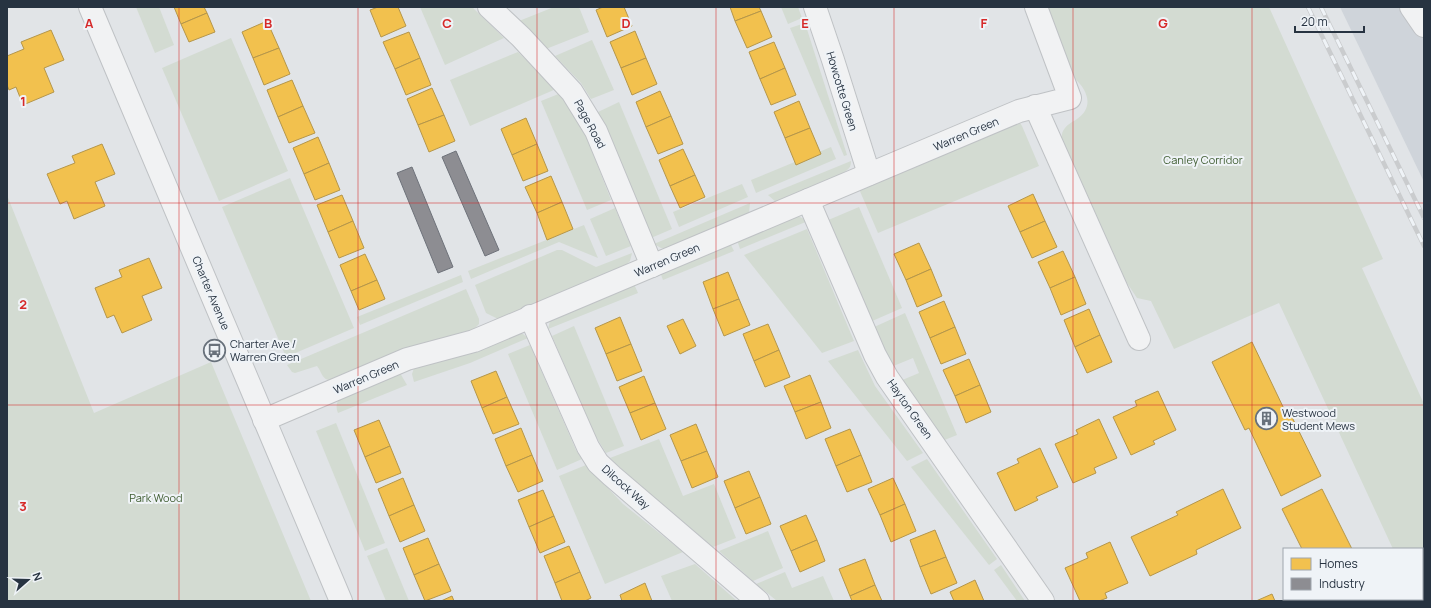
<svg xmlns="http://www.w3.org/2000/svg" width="1431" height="608" font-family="Manrope,sans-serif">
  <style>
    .built { fill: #cfd4da }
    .green { fill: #d3dbd2 }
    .homes { fill: #f2c14e; stroke: #b5964a }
    .industry { fill: #8d8d92; stroke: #6e727a }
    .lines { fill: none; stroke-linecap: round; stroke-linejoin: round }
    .minor-casing { stroke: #bfc2c5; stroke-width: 24 }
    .minor { stroke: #f1f2f3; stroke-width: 22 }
    .rail-casing { stroke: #caccce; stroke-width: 4.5 }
    .rail { stroke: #eff3f7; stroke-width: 3; stroke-dasharray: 9; stroke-linecap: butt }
    .grid { fill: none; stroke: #d62828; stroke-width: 1; stroke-opacity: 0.55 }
    .labels { text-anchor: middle; stroke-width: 4; stroke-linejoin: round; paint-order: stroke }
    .street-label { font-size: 11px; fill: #273341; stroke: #eff3f7 }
    .park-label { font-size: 11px; fill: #405e33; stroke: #eff3f7 }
    .poi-label { font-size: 11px; fill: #273341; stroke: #eff3f7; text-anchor: start }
    .grid-label { font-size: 13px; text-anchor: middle; font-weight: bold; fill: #d62828; stroke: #eff3f7; stroke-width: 4; stroke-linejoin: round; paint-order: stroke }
  </style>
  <rect width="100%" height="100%" fill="#e1e4e7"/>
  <path class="built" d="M1340,7H1424V182Z"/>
  <g class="green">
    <path d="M136,7H159L174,45L155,53Z"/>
    <path d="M420,7H472L504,38L445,65Z"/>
    <path d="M554,7H579L589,32L546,49L519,21Z"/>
    <path d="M781,7H798L802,18L788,24Z"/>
    <path d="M1046,7H1269L1383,259L1362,268L1424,404V601H1417L1416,599H1422V549H1393L1279,303L1174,349L1151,301L1137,298L1117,268L1062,146C1062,141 1061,135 1063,131C1067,124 1071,123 1077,119C1095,107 1087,89 1074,78Z"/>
    <path d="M805,23L847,155L844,156L790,28Z"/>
    <path d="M231,38L288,171L219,201L162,68Z"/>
    <path d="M592,40L614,90L591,99L581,83L555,56Z"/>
    <path d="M518,52L556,89L470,126L450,80Z"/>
    <path d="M561,93L578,121L587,138L611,200L587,210L541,101Z"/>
    <path d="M619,102L672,229L651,238L598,112Z"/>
    <path d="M1017,123H1020L1022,126L1039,166L878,233L859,189Z"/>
    <path d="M831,147L836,159L756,193L751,180Z"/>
    <path d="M851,161C851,167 849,169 843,173L776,202L768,195Z"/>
    <path d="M290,178L354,328L286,357L222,207Z"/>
    <path d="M742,184L748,197L679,227L673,212Z"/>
    <path d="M7,195L94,413L211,362L311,601H7Z"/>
    <path d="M750,203L749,213L666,249L661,248L654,244Z"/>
    <path d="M859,207L902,308L870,322L826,221Z"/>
    <path d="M615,208L631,246L606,256L590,219Z"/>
    <path d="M798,216L808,221L740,249L737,240Z"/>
    <path d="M584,225L598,258L559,242L471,279L468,271Z"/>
    <path d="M807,229L854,341L822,353L744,255Z"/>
    <path d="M730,243L734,251L663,280L660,272Z"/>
    <path d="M557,250H562L596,267L632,253L630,261L626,265L500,320L486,313L475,285Z"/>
    <path d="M461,275L463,282L360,325L357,317Z"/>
    <path d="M634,284L638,293L548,329L550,321L553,318Z"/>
    <path d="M466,289L479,319V324L473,330L410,347L332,380C322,381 322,372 317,366L295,373L292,372L287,365Z"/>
    <path d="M905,313L957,435L942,441L900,381L919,373L913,358L891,367L872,328Z"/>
    <path d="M574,326L624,446L606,453L592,430L552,336Z"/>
    <path d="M518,334H523L528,338L470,363L414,382L412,374L414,368L485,349Z"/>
    <path d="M530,345L576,450L582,459L557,470L508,354Z"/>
    <path d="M858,350L875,386L923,453L907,461L828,361Z"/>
    <path d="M400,373L407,385L338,413C336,408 336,404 339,399Z"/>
    <path d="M336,423L385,543L365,551L316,431Z"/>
    <path d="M659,439L683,496L714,484L736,538L713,547L629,476L610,458Z"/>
    <path d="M927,459L997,559L989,565L911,467Z"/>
    <path d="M586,465L623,504L683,552L605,584L559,476Z"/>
    <path d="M768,531L783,568L753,581L719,551Z"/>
    <path d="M387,548L409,601H386L367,556Z"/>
    <path d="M695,564L737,601H672L661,576Z"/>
    <path d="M1001,565L1025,601H1017L994,570Z"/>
    <path d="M785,572L792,588L823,576L834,601H777L756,584Z"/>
  </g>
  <g class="homes">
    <path d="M174,7H204L207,13L181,24Z"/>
    <path d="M378,7H398L406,26L381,37L370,10Z"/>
    <path d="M603,7H624L632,26L607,37L596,10Z"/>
    <path d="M730,7H759L761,11L735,21Z"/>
    <path d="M761,11L772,37L747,48L735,21Z"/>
    <path d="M207,13L215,32L189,42L181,24Z"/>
    <path d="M267,21L279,48L253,58L242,32Z"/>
    <path d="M51,30L64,60L44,68L54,92L23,105L16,87L9,90L7,85V56L24,49L21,42Z"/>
    <path d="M635,31L646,58L621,68L610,42Z"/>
    <path d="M409,32L420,58L395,69L383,42Z"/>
    <path d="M774,42L785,68L760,79L749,52Z"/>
    <path d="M279,48L290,74L264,85L253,58Z"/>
    <path d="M420,58L431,85L406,95L395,69Z"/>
    <path d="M646,58L657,84L632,95L621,68Z"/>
    <path d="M785,68L796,95L771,105L760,79Z"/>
    <path d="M292,80L303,106L278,117L267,90Z"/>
    <path d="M432,88L444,115L418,125L407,99Z"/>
    <path d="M660,91L671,116L646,127L636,102Z"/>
    <path d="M799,101L810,128L785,138L774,112Z"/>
    <path d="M303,106L315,133L289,143L278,117Z"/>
    <path d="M444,115L455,141L429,152L418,125Z"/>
    <path d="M671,116L683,144L658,154L646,127Z"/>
    <path d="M526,118L537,144L512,155L501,129Z"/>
    <path d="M810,128L821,154L796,165L785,138Z"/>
    <path d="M318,137L329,163L304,174L293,148Z"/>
    <path d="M102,144L115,174L95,182L105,206L74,219L67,201L60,204L47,174L75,163L72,156Z"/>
    <path d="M537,144L548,171L523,181L512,155Z"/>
    <path d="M683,149L695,175L670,186L659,160Z"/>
    <path d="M329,163L340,190L315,200L304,174Z"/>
    <path d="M695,175L705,197L680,208L670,186Z"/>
    <path d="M551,176L562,202L537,213L525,187Z"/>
    <path d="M1033,194L1045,221L1020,232L1008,206Z"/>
    <path d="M342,195L353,221L328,232L317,205Z"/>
    <path d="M562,202L573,229L547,240L537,213Z"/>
    <path d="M353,221L364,248L339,258L328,232Z"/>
    <path d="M1045,221L1057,247L1032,258L1020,232Z"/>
    <path d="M919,243L931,269L906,280L894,254Z"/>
    <path d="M1063,251L1075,277L1050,288L1038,262Z"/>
    <path d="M365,254L377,280L351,291L340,265Z"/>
    <path d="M149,258L162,288L142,296L152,320L122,333L114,315L107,318L95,288L122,277L119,270Z"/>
    <path d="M931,269L942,296L917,307L906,280Z"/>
    <path d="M728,272L739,299L713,309L703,282Z"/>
    <path d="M1075,277L1086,304L1061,315L1050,288Z"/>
    <path d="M377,280L385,299L359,310L351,291Z"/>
    <path d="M739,299L750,325L724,336L713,309Z"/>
    <path d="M944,301L955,327L930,338L919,312Z"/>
    <path d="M1089,309L1100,335L1075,347L1064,320Z"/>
    <path d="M620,317L631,344L606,354L595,328Z"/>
    <path d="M683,319L696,346L680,354L667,326Z"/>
    <path d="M768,324L779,350L754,361L743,334Z"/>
    <path d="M955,327L966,354L941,364L930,338Z"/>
    <path d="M1100,335L1112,362L1087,373L1075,347Z"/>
    <path d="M1252,342L1285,411L1288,409L1321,476L1281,496L1249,428L1245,430L1212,362Z"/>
    <path d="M631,344L642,371L617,381L606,354Z"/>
    <path d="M779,350L790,377L765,387L754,361Z"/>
    <path d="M969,359L980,385L955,396L943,370Z"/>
    <path d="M496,371L507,397L482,408L471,381Z"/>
    <path d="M810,375L821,402L795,412L784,386Z"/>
    <path d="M644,376L655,403L630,413L619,387Z"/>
    <path d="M980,385L991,412L966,423L955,396Z"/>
    <path d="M1158,391L1176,430L1153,441L1155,444L1131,455L1113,417L1137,406L1135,401Z"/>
    <path d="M507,397L519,424L493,434L482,408Z"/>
    <path d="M821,402L831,428L806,439L795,412Z"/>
    <path d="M655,403L666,429L641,440L630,413Z"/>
    <path d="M1099,419L1117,458L1094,468L1096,473L1073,483L1055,444L1078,434L1076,430Z"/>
    <path d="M379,420L390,446L365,457L354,430Z"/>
    <path d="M696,424L707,451L681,461L670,435Z"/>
    <path d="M521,428L532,455L506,466L495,439Z"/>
    <path d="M850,429L861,455L836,466L825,439Z"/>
    <path d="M390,446L401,473L376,483L365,457Z"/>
    <path d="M1040,448L1058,487L1036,497L1038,500L1015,511L997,473L1019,463L1017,459Z"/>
    <path d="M707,451L718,477L692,488L681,461Z"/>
    <path d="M532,455L543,481L518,492L506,466Z"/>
    <path d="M861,455L872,482L847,492L836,466Z"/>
    <path d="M749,471L760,497L735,508L724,481Z"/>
    <path d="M403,478L414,505L389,516L378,489Z"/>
    <path d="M893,478L905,504L880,515L868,489Z"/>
    <path d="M1223,489L1241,528L1196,550L1197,554L1150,576L1131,537L1178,515L1176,512Z"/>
    <path d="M1322,489L1352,549H1302L1282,509Z"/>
    <path d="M543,490L554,516L529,527L518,500Z"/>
    <path d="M760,497L771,524L746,534L735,508Z"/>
    <path d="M905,504L916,531L891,542L880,515Z"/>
    <path d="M414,505L425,531L400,542L389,516Z"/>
    <path d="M806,515L817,540L791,551L780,526Z"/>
    <path d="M554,516L565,542L540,553L529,527Z"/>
    <path d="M935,530L946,557L920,567L910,540Z"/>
    <path d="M428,538L439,564L414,575L403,548Z"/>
    <path d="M817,540L825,561L800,572L791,551Z"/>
    <path d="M1110,542L1128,583L1105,593L1107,598L1099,601H1080L1065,568L1088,558L1086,553Z"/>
    <path d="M569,546L580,572L555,583L544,556Z"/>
    <path d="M946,557L957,583L931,594L920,567Z"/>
    <path d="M865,559L875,585L850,596L839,569Z"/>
    <path d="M439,564L451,591L425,601L414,575Z"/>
    <path d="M580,572L591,598L585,601H562L555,583Z"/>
    <path d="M975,580L984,601H954L950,592Z"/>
    <path d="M645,583L652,601H622L620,595Z"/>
    <path d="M875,585L882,601H852L850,596Z"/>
    <path d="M1272,594L1275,601H1256Z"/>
    <path d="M452,596L454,601H441Z"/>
    <path d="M1330,599H1379L1380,601H1331Z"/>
  </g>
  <g class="industry">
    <path d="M456,151L499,250L485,256L442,157Z"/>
    <path d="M412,167L453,267L438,273L397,173Z"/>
  </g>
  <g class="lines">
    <defs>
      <g id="minor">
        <path d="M90,7L341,601"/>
        <path d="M489,7L521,37L572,92L596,131L652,266"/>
        <path d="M815,7L833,60L869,174"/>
        <path d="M1411,7L1424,26"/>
        <path d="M1035,106L1139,339"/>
        <path d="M808,200L875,355L887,377L1043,601"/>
        <path d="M530,316L588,447L598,463L612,476L758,601"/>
        <path d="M264,420L407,359L474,341L1019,111L1070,98L1036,7"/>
      </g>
    </defs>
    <use href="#minor" class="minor-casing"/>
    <use href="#minor" class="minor"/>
    <defs>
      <g id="rail">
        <path d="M1308,7L1424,246"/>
        <path d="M1321,7L1424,218"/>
      </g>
    </defs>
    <use href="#rail" class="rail-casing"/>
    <use href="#rail" class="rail"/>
  </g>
  <path class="grid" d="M179,7V601M358,7V601M537,7V601M716,7V601M894,7V601M1073,7V601M1252,7V601M7,203H1424M7,405H1424"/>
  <defs>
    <symbol id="bus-ring" viewBox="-11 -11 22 22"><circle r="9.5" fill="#eff3f7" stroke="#68717b" stroke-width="1.5"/><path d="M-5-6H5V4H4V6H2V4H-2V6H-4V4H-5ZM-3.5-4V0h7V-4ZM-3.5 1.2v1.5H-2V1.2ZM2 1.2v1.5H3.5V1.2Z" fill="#68717b"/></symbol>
    <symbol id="building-ring" viewBox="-11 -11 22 22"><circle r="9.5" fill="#eff3f7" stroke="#68717b" stroke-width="1.5"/><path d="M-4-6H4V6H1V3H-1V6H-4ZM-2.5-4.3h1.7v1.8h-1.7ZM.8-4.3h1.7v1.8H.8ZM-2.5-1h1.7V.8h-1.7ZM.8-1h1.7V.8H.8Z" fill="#68717b"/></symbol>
  </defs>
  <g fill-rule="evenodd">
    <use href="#bus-ring" x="202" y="338" width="25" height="25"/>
    <use href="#building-ring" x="1254" y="406" width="25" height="25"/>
  </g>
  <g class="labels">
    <g class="street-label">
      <text transform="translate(842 91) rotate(73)" y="4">Howcotte Green</text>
      <text transform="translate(590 124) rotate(62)" y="4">Page Road</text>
      <text transform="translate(966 134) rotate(-23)" y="4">Warren Green</text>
      <text transform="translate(667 260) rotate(-23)" y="4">Warren Green</text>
      <text transform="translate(211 293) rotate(67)" y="4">Charter Avenue</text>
      <text transform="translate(366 377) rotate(-23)" y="4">Warren Green</text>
      <text transform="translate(910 409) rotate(55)" y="4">Hayton Green</text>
      <text transform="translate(626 487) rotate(42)" y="4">Dilcock Way</text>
    </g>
    <g class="park-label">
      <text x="1203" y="164">Canley Corridor</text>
      <text x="156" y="502">Park Wood</text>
    </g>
    <g class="poi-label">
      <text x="230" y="348">Charter Ave /<tspan x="230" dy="13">Warren Green</tspan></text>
      <text x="1282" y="417">Westwood<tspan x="1282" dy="13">Student Mews</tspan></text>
    </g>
  </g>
  <g class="grid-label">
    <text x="89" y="28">A</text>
    <text x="268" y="28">B</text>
    <text x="447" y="28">C</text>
    <text x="626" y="28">D</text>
    <text x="805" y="28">E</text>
    <text x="984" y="28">F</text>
    <text x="1163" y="28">G</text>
    <text x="23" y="106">1</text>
    <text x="23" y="309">2</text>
    <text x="23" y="511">3</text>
  </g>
  <rect width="1431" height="608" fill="none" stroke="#273341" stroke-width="16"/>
  <rect x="1283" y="548" width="140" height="52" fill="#eff3f7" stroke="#9fa6ae"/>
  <rect x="1291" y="558" width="20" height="12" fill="#f2c14e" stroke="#9fa6ae"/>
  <text x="1319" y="568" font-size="12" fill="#273341">Homes</text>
  <rect x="1291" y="578" width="20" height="12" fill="#8d8d92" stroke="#9fa6ae"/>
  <text x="1319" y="588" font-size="12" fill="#273341">Industry</text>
  <g transform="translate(28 580) rotate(70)" stroke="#eff3f7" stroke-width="3" paint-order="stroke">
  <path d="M0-3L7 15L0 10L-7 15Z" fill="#273341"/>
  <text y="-6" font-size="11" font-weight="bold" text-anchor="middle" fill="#273341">N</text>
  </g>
  <path d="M1295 26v6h69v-6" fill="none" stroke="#273341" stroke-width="2"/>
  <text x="1301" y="26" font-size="12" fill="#273341" stroke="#eff3f7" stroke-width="3" paint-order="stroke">20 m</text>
</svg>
